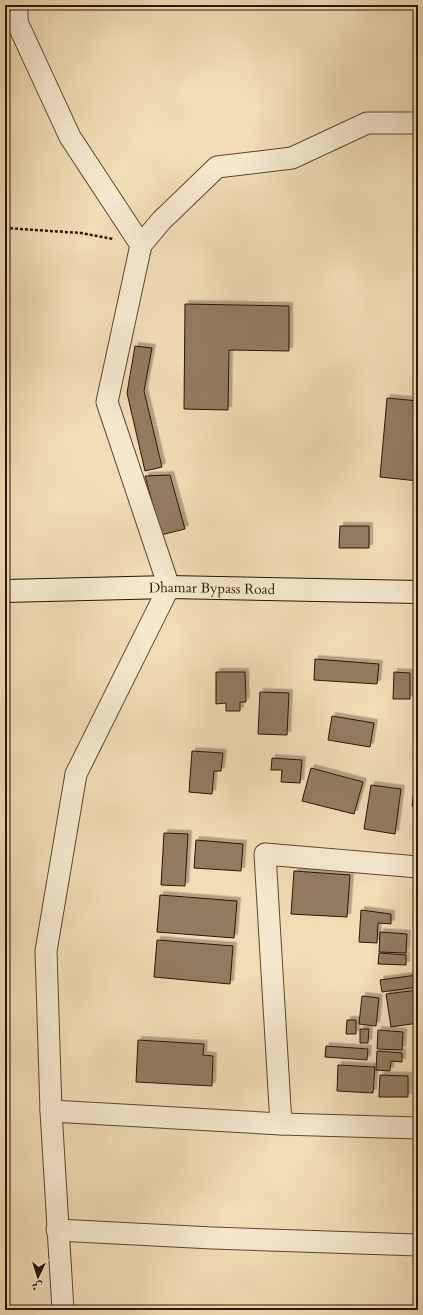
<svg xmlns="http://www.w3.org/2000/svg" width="423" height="1315" font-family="Cardo,Amiri,serif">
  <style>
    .building { fill: #927c60; stroke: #2c1504; filter: url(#shadow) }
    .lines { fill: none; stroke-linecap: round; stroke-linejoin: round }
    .street-casing { stroke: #5d4730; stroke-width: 23 }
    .secondary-casing { stroke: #2c1504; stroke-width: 24 }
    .path { stroke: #2c1504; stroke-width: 2.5; stroke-dasharray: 3 2; stroke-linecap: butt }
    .street { stroke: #f5e8cf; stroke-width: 21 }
    .secondary { stroke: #f5e8cf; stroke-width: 22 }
    .labels { text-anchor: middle; stroke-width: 3; stroke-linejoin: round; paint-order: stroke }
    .street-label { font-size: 14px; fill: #2c1504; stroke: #f5e8cf }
  </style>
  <defs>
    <filter id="shadow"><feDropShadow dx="3.5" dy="-3.5" stdDeviation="0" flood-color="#0004"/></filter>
  </defs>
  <rect width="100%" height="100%" fill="#f0dcb5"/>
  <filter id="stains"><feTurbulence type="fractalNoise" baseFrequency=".005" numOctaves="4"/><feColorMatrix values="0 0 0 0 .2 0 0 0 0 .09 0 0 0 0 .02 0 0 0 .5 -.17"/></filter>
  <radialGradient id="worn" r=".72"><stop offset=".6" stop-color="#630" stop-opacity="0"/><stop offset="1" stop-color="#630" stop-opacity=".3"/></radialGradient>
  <g class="building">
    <path d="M185,304L289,306V351L229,350L228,410L184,409Z"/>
    <path d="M135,346L152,348L144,391L162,467L145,471L127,393Z"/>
    <path d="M387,398L418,401V481L380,477Z"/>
    <path d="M170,475L185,529L161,535L145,476Z"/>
    <path d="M340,526H369V548H339Z"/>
    <path d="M418,532V555H416Z"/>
    <path d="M315,659L379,664L377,684L314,680Z"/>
    <path d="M216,672H245L246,702H240V711H226V703L216,704Z"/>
    <path d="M394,672L410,673V699H393Z"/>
    <path d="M260,692L289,693L287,735L258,734Z"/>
    <path d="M332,716L374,723L370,747L328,740Z"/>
    <path d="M192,751L223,753L221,771H214L212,794L189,792Z"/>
    <path d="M272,758L302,760L300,783L281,782L282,770H271Z"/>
    <path d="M311,768L363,782L354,814L302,801Z"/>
    <path d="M416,772H418V807L412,806Z"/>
    <path d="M371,785L401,789L395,834L364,829Z"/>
    <path d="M164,833L188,834L185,886L161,885Z"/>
    <path d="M196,840L243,844L241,871L194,868Z"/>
    <path d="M294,871L350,875L347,917L291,914Z"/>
    <path d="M160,895L237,901L234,938L157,932Z"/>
    <path d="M361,910L391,914V924L378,923L377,943L359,942Z"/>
    <path d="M380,932L407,934L406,953L379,952Z"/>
    <path d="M157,940L233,946L230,984L154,977Z"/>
    <path d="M379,953L406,955V965L378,964Z"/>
    <path d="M417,975L418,987L382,992L380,980Z"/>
    <path d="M418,990V1023L391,1027L386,994Z"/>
    <path d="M362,996L379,998L376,1026L359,1024Z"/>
    <path d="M347,1020H356V1034H346Z"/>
    <path d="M360,1029H369L368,1043H360Z"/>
    <path d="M378,1030L403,1032L402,1050L377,1049Z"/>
    <path d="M138,1040L204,1044L203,1055L213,1056L212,1086L136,1082Z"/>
    <path d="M326,1046L368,1049L367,1060L325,1057Z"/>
    <path d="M377,1051L402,1053V1062L391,1061L390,1071L376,1070Z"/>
    <path d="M338,1065L375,1067L373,1093L337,1091Z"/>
    <path d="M380,1075L408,1076V1097H379Z"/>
  </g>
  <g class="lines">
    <defs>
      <g id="street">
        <path d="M17,5V22L70,137L141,245L107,402L169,587L76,774L46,951L51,1111L63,1310"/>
        <path d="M141,245L161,221L217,167L292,158L367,123H418"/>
        <path d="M51,1111L281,1124L418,1128"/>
        <path d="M281,1124L265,854L418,867"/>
        <path d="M57,1230L212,1238L418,1245"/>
      </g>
      <g id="secondary">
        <path id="s1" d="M5,591L169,587L418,592"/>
      </g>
    </defs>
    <use href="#street" class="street-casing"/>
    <use href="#secondary" class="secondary-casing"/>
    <path class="path" d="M5,228L81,233L113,239"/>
    <use href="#street" class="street"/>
    <use href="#secondary" class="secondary"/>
  </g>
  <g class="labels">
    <g class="street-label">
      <text dy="5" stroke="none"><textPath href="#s1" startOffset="207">Dhamar Bypass Road</textPath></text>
    </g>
  </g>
  <rect width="423" height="1315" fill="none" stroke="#f0dcb5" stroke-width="20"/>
  <rect x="6" y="6" width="411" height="1303" fill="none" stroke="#2c1504" stroke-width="2"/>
  <rect x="10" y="10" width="403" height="1295" fill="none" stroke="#2c1504"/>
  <g transform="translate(38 1277) rotate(184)" stroke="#f5e8cf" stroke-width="3" paint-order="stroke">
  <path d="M0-3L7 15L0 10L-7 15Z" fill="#2c1504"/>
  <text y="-6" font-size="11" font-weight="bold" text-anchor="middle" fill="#2c1504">ش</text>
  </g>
  <rect width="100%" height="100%" filter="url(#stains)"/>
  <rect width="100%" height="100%" fill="url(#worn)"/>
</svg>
